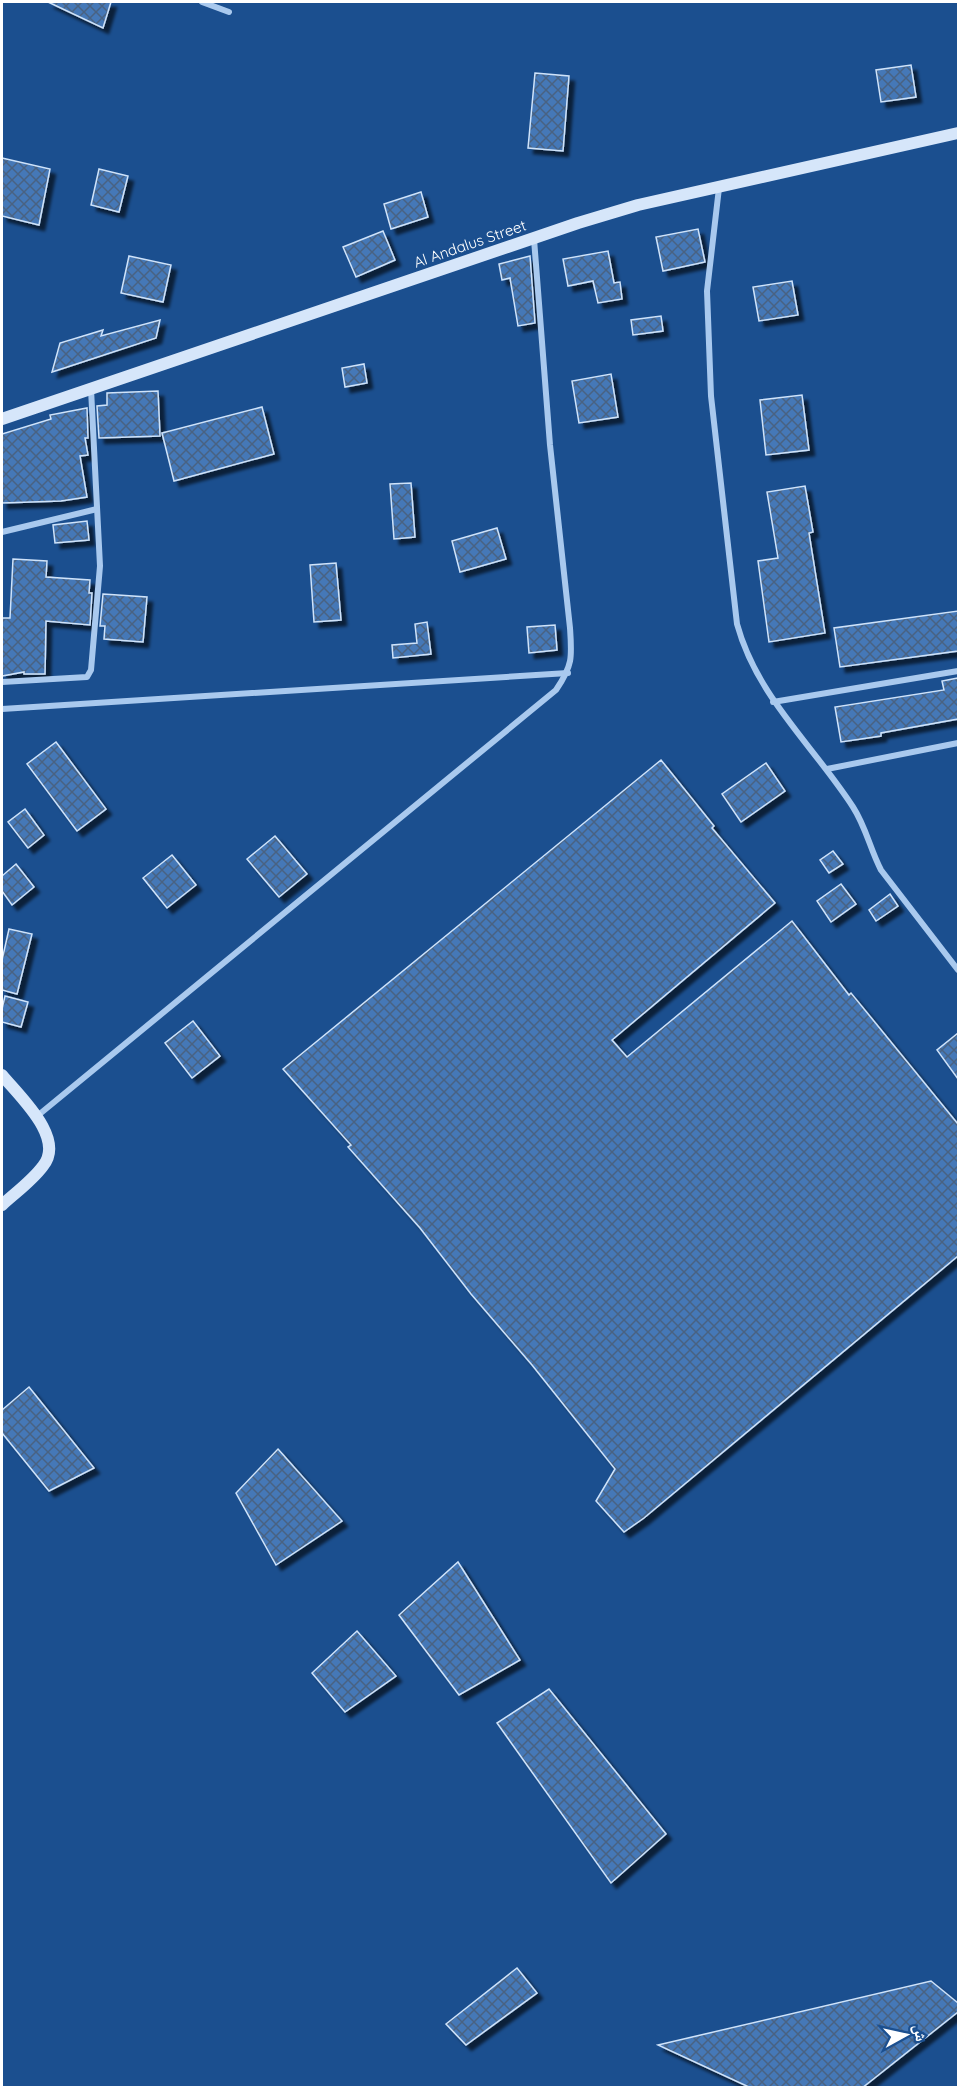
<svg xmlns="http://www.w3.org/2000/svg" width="960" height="2089" font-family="Quicksand,'Noto Naskh Arabic',sans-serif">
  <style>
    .building { fill: url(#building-cross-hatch); stroke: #cfe3fa; stroke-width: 1.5; filter: url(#shadow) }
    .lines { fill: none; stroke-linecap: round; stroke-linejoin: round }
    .street { stroke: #a9c9ee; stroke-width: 6 }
    .secondary { stroke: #d6e6fa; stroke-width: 12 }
    .labels { text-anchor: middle; stroke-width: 4.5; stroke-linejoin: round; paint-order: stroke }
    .street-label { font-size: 15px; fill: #fff; stroke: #1b4f8f }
  </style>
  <defs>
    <pattern id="building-cross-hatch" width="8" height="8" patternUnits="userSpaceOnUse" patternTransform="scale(1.5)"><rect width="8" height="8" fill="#4478b7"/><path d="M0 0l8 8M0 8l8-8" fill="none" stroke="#486282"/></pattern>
    <filter id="shadow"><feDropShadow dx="5.5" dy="5.5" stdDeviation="1.5" flood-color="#0009"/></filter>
  </defs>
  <rect width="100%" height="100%" fill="#1b4f8f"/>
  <g class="building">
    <path d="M48,2H111L103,28Z"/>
    <path d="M911,65L916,97L881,102L876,70Z"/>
    <path d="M535,73L569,76L563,151L528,148Z"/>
    <path d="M2,158L50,169L39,225L2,216Z"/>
    <path d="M99,169L128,176L119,212L91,205Z"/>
    <path d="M421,192L428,217L391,229L384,204Z"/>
    <path d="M698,229L705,262L663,271L656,237Z"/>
    <path d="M383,231L395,260L356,277L343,247Z"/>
    <path d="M608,251L614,283L620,282L622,299L598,303L593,281L568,286L563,259Z"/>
    <path d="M129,256L171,265L163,302L121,293Z"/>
    <path d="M530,256L535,323L518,326L510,278L502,280L499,264Z"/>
    <path d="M792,281L798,315L759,321L753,287Z"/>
    <path d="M661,316L663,331L633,335L631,320Z"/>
    <path d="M160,320L156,338L52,372L60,343L103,330L101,336Z"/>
    <path d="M364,364L367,383L345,387L342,368Z"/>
    <path d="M611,374L618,417L579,423L572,381Z"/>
    <path d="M158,391L160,436L99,438L97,406L107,405V393Z"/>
    <path d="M802,395L809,450L766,455L760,400Z"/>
    <path d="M262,407L274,454L174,481L162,433Z"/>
    <path d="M87,408L88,438H85L88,455L80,456L87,497L61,501L2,503V434L51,419L50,415Z"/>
    <path d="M411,483L415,537L394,539L390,484Z"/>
    <path d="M805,486L813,532L809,533L825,633L769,642L758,561L778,558L767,492Z"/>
    <path d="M87,521L89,540L55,543L53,525Z"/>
    <path d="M497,528L506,559L460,572L452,541Z"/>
    <path d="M13,559L47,561L46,577L90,580L89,593H92L90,625L46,621L45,674H24V672L2,676V618H10Z"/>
    <path d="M336,563L341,620L314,622L310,565Z"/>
    <path d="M103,594L147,597L143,642L104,639L105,626H100Z"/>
    <path d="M958,611V651L840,667L834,628Z"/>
    <path d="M427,622L431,654L393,658L392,645L417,643L415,624Z"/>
    <path d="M555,625L557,650L529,653L527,627Z"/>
    <path d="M958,678V719L881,733V736L841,742L835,707L944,690L942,681Z"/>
    <path d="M56,742L106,809L77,831L27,764Z"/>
    <path d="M661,760L714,826L712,828L775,903L612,1040L627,1057L792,921L849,995L851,993L958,1124V1256L644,1518L624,1532L596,1501L615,1469L532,1365L471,1294L420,1228L348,1147L351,1145L283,1069Z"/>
    <path d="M766,763L785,791L741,822L722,794Z"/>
    <path d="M25,809L44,835L28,848L8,822Z"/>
    <path d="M275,836L307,874L279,897L247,859Z"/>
    <path d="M833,851L843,864L829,873L820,860Z"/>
    <path d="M172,855L196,885L167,908L143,878Z"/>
    <path d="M16,864L34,887L12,905L2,891V876Z"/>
    <path d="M841,884L856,904L831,922L817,901Z"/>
    <path d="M890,894L898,906L876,921L869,910Z"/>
    <path d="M9,929L32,934L17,994L2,990V960Z"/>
    <path d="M5,996L28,1002L21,1027L2,1022V1009Z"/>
    <path d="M193,1021L220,1056L192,1078L165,1043Z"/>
    <path d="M958,1033V1079L937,1050Z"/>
    <path d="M29,1387L94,1468L49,1491L2,1433V1410Z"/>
    <path d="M278,1449L342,1521L276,1565L236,1493Z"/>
    <path d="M458,1562L520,1660L459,1695L399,1615Z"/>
    <path d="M357,1631L396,1676L345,1712L312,1673Z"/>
    <path d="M549,1689L666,1834L611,1883L497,1723Z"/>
    <path d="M517,1968L537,1993L466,2045L446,2024Z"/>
    <path d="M931,1981L958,2003V2012L862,2088H751L658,2045Z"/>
  </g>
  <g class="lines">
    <g class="street">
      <path d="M202,2L229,12"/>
      <path d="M719,188L707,291L711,396L737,624C757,697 813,745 853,807C866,827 870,849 881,870L958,970"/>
      <path d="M2,532L97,509"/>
      <path d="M2,682L87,677L91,670L100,566L91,389"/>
      <path d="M773,702L958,671"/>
      <path d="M2,709L568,673"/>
      <path d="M827,769L958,743"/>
      <path d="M36,1117L556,690C573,665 572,657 570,628L550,445L534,239"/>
    </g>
    <g class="secondary">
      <path d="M2,419L578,223L638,205L958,133"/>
      <path d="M2,1075C19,1096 66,1138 43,1166C32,1181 15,1193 2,1205"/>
    </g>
  </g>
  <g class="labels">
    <g class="street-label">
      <text transform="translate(470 244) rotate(-19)" y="5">Al Andalus Street</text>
    </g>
  </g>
  <rect width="960" height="2089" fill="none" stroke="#ffffff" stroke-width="6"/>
  <g transform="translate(906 2035) rotate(82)" stroke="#1b4f8f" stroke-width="4.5" paint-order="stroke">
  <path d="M0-4.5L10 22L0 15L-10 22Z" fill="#ffffff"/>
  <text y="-9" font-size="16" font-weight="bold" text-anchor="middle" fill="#ffffff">ش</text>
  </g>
</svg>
